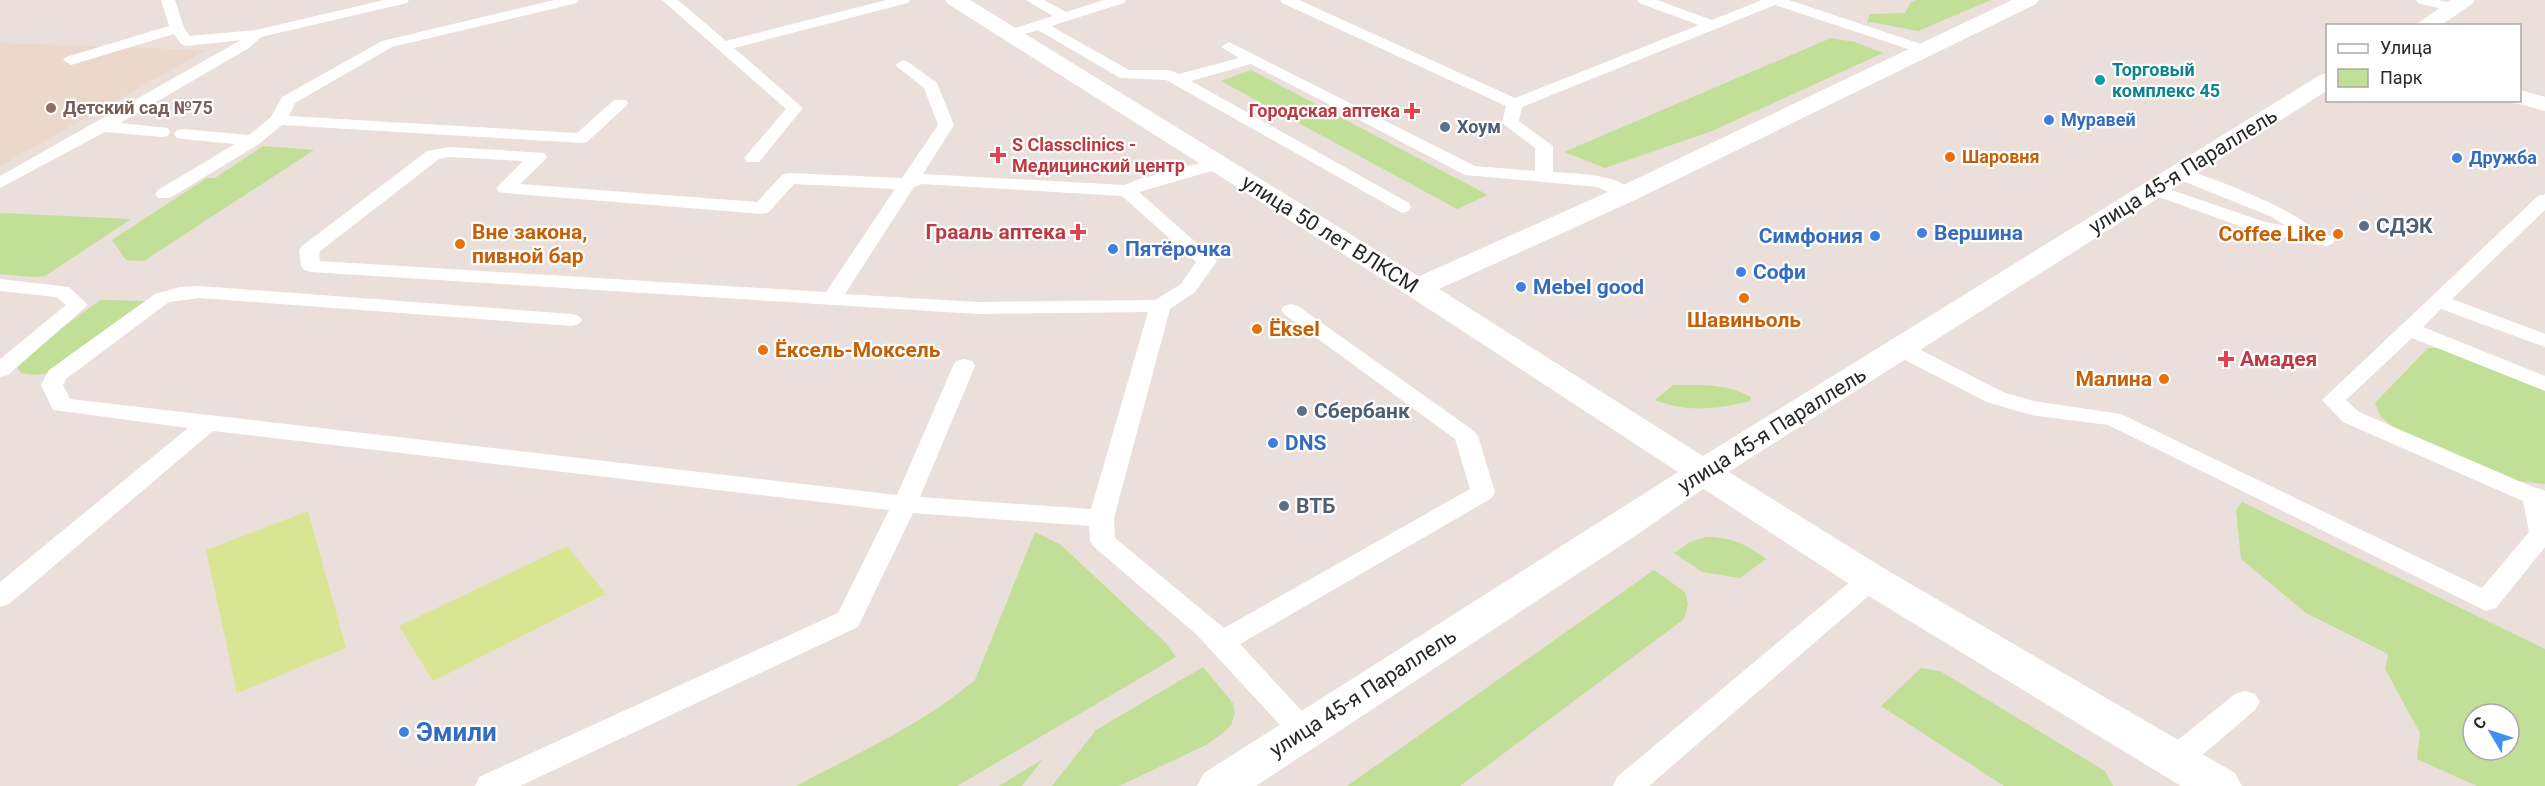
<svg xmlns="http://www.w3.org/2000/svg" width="2545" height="786" font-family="Roboto,sans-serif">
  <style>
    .education { fill: #ebd8ca }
    .green { fill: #c2df98; fill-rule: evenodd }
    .pitch { fill: #d8e694 }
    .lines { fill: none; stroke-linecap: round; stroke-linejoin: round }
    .lane { fill: #fff; fill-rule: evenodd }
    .street { fill: #fff; fill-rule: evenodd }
    .secondary { fill: #fff; fill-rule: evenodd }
    .culture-dot { fill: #0f9aa8; stroke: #fff; stroke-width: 2 }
    .education-dot { fill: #8d6e63; stroke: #fff; stroke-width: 2 }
    .health-dot { fill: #e0444e; stroke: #fff; stroke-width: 2 }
    .shop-dot { fill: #3f7fe0; stroke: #fff; stroke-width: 2 }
    .service-dot { fill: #5c6f8a; stroke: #fff; stroke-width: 2 }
    .food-dot { fill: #e8710a; stroke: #fff; stroke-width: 2 }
    .labels { text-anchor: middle; stroke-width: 4.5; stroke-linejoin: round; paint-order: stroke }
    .far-culture-label { font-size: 18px; font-weight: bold; fill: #0d838f; stroke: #fff; text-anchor: start }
    .far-education-label { font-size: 18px; font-weight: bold; fill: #785e54; stroke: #fff; text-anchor: start }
    .far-health-label { font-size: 18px; font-weight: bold; fill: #be3a42; stroke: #fff; text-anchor: end }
    .far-shop-label { font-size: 18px; font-weight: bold; fill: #366cbe; stroke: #fff; text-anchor: start }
    .far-service-label { font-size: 18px; font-weight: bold; fill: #4e5e75; stroke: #fff; text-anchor: start }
    .far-food-label { font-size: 18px; font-weight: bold; fill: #c56008; stroke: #fff; text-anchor: start }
    .street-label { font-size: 21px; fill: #282828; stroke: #fff }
    .service-label { font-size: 21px; font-weight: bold; fill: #4e5e75; stroke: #fff; text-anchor: start }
    .food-label { font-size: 21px; font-weight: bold; fill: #c56008; stroke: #fff; text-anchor: start }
    .health-label { font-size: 21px; font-weight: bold; fill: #be3a42; stroke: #fff; text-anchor: end }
    .shop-label { font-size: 21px; font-weight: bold; fill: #366cbe; stroke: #fff; text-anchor: start }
    .near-shop-label { font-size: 26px; font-weight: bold; fill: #366cbe; stroke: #fff; text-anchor: start }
  </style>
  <rect width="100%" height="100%" fill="#eadfda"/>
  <path class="education" d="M0,43L206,50L0,166Z"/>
  <g class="green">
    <path d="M1917,0H1991L1918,31L1871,22L1867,23L1870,14L1905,13L1910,3Z"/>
    <path d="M1831,38L1855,42L1883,53L1712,131L1605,168L1564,152Z"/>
    <path d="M1251,70L1488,195L1457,209L1221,81Z"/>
    <path d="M263,146L314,150L144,261L126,260L112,240L207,178H215Z"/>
    <path d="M0,213L131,219L45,276L33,277L0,274Z"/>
    <path d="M100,300L148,301L51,373L34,375L21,373L17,367L18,361Z"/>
    <path d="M2428,348H2445L2545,387V484L2509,480L2393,427L2380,416L2375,403Z"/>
    <path d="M1673,385C1701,385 1726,383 1751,397L1750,401C1719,409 1686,413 1655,400Z"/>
    <path d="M2242,502L2545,649V786H2477L2417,759L2420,733L2385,669L2388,654L2306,613L2241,559L2236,510ZM2473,714H2509V750H2473Z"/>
    <path d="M1035,532L1061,545L1166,643L1176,657L957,786H796C856,754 923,724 975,680Z"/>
    <path d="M1706,537C1731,537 1746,544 1766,559L1740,578L1702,572L1674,553L1690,542Z"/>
    <path d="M1654,570L1685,592L1688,605L1684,619L1460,786H1347Z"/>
    <path d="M1203,667L1233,703L1235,714L1231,725L1223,733L1206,745L1119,786H1052L1096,730Z"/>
    <path d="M1921,668L1940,671L2105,771L2113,786H2004L1881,706Z"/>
    <path d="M1043,759L1022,786H999Z"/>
  </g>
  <g class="pitch">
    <path d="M308,511L346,648L237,693L206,550Z"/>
    <path d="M567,546L606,594L433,681L399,626Z"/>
  </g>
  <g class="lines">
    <g class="lane">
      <path d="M161,0H175L184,28L190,36L256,30L384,0H409L407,3L261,37L249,48L120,123L168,128L170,132L168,136L162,137L105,132L0,188V176L241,40L186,46L181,44L174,34L71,65L63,60L66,57L169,26Z"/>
      <path d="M554,0H579L577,3L392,47L295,103L289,116L577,133L614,100H626L628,103L626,106L587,142L581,143L282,125L259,144L170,198H158L155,194L158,190L235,144L183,139L177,138L174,134L177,130L183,129L249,135L271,117L282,97L382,41Z"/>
      <path d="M662,0H678L726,41L886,0H910L908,3L734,48L803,108L759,162H747L744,158L786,109Z"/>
      <path d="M1026,0H1044L1066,12L1104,0H1126L1124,3L1051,26L1129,70H1169L1179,74L1239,58L1221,47L1229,42L1475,166L1535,171V148L1502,123L1506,106L1282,3L1280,0H1299L1515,98L1699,25L1639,3L1637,0H1657L1712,20L1762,0H1789L1930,47L1933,50L1930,53H1920L1775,5L1522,107L1519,121L1553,146V172C1576,174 1620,173 1635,194L1632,198H1620L1598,187L1465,175L1251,64L1191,81L1409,203L1411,207L1409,211L1402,213L1166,80L1120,78L1038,30L1011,38L1006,37L1004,34L1006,31L1053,16Z"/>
      <path d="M2416,0H2439L2458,5L2460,8L2453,12L2418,3Z"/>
      <path d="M903,60L908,62L937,83L954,125L923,174L1125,185L1139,179L1216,159L1222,160L1225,164L1222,168L1139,192L1217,261L1195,292L1170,309L1114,518L1115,538L1224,628L1470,489L1455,439L1284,314L1281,310L1284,306L1291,304L1298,306L1474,431L1478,436L1495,492L1492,498L1240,644L1313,723L1318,731L1313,739L1303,743L1293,739L1196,634L1094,547L1090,541L1089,526L913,513L858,627L520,786H475L479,777L838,613L889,510L213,431L9,604L0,607V582L188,428L53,410L41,385L49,370L155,294L180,287L200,286L572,314L579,316L582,320L579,324L572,326L200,298L169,302L66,379L63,385L70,399L897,495L953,366L956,361L964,359L972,361L975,366L920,497L1091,509L1148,312L977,314L311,272L304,270L301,266L299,250L302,246L427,151L449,147L544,153L547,157L544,161L520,184L757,202L783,174L789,173L902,178L938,125L924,88L895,65ZM449,157L523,161L496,188L499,192L505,193L762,214L769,212L794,184L895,189L826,292L320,261L319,252L439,159ZM922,184L1122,196L1196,262L1181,284L1155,300L977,302L845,294L914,187Z"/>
      <path d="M2179,168C2202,173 2308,214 2314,232L2332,236L2335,240L2332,244L2325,246L2253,231L2148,193L2145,189L2148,185L2154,184L2265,222L2286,226L2272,217L2173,177L2170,173L2173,169Z"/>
      <path d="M2545,194V210L2452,299L2545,334V347L2441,309L2423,327L2545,376V391L2412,338L2346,400L2359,412L2528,485L2545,491V547L2496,608L2486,611L2108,425L2031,415L1987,402L1893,354L1890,349L1893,344L1901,343L1909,344L2003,392L2033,401L2121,414L2482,588L2529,532L2523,501L2343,422L2322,400L2538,196Z"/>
      <path d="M0,279L69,287L88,305L8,375L0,377V359L66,305L56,297L0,291Z"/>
      <path d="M1871,570L1880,572L1884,579L1880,586L1649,786H1613L1617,777L1862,572Z"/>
      <path d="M2245,691L2255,694L2260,702L2255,710L2186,769L2175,772L2164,769L2160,760L2164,751L2235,694Z"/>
    </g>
    <g class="street">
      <path d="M2012,0H2039L2036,4L1635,200L1428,294L1417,297L1406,294L1402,288L1406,282L1617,188Z"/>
      <path d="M2520,90L2545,97V111L2512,102L2511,100H2520Z"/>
      <path d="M1703,461L1716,464L1885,569L2235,773L2242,786H2181L1857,589L1690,480L1685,472L1690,464Z"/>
    </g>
    <g class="secondary">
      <path d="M945,0H970L1428,282L1703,456L2320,75L2328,73V90L1716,480L1635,536L1256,786H1197L1204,773L1678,472L1406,294L948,4Z"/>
      <path d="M2451,0H2475L2472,4L2440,26H2414Z"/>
    </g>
  </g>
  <circle class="culture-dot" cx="2100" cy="80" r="6"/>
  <circle class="education-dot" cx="51" cy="108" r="6"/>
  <g class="health-dot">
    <path d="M1409 102h6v6h6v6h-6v6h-6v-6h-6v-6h6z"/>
    <path d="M995 146h6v6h6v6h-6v6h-6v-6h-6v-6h6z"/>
    <path d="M1075 223h6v6h6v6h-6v6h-6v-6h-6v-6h6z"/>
    <path d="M2223 350h6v6h6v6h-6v6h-6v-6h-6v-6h6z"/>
  </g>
  <g class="shop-dot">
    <circle cx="2049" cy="120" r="6"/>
    <circle cx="2457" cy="158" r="6"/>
    <circle cx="1922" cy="233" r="6"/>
    <circle cx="1875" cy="236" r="6"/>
    <circle cx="1113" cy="249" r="6"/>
    <circle cx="1741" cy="272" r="6"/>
    <circle cx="1521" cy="287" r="6"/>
    <circle cx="1273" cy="443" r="6"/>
    <circle cx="404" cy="732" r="6"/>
  </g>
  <g class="service-dot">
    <circle cx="1445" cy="127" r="6"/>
    <circle cx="2364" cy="226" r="6"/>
    <circle cx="1302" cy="411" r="6"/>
    <circle cx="1284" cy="506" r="6"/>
  </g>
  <g class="food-dot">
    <circle cx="1950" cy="157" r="6"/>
    <circle cx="2338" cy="234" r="6"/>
    <circle cx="460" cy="244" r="6"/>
    <circle cx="1744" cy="298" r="6"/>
    <circle cx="1257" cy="329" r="6"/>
    <circle cx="763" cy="350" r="6"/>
    <circle cx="2164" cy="379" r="6"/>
  </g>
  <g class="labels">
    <g class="far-culture-label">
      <text x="2112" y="76">Торговый<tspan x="2112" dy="21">комплекс 45</tspan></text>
    </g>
    <g class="far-education-label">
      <text x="63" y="114">Детский сад №75</text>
    </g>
    <g class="far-health-label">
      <text x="1400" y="117">Городская аптека</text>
      <text x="1012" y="151" text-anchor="start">S Classclinics -<tspan x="1012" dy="21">Медицинский центр</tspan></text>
    </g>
    <g class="far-shop-label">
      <text x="2061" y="126">Муравей</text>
      <text x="2469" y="164">Дружба</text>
    </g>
    <g class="far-service-label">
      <text x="1457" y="133">Хоум</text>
    </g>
    <g class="far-food-label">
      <text x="1962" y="163">Шаровня</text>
    </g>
    <g class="street-label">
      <text transform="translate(2183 171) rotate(-32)" y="7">улица 45-я Параллель</text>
      <text transform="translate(1330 234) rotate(32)" y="7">улица 50 лет ВЛКСМ</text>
      <text transform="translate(1772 430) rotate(-32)" y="7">улица 45-я Параллель</text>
      <text transform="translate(1363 693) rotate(-33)" y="7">улица 45-я Параллель</text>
    </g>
    <g class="service-label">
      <text x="2376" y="233">СДЭК</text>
      <text x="1314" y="418">Сбербанк</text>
      <text x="1296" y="513">ВТБ</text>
    </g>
    <g class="food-label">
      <text x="472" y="239">Вне закона,<tspan x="472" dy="24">пивной бар</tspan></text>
      <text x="2326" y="241" text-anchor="end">Coffee Like</text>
      <text x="1744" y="327" text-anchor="middle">Шавиньоль</text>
      <text x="1269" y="336">Ёksel</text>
      <text x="775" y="357">Ёксель-Моксель</text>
      <text x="2152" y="386" text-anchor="end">Малина</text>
    </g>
    <g class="health-label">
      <text x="1066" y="239">Грааль аптека</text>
      <text x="2240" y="366" text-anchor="start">Амадея</text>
    </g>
    <g class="shop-label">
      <text x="1934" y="240">Вершина</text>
      <text x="1863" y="243" text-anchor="end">Симфония</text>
      <text x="1125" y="256">Пятёрочка</text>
      <text x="1753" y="279">Софи</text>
      <text x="1533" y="294">Mebel good</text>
      <text x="1285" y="450">DNS</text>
    </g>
    <g class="near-shop-label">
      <text x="416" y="741">Эмили</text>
    </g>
  </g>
  <rect x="2326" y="24" width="195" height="78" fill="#ffffff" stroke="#a9a9a9" stroke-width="1.5"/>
  <rect x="2338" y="44" width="30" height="9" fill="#ffffff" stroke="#a9a9a9" stroke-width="1.5"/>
  <text x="2380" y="54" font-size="18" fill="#282828">Улица</text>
  <rect x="2338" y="69" width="30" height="18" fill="#c2df98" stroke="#a9a9a9" stroke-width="1.5"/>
  <text x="2380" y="84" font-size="18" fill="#282828">Парк</text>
  <g transform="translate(2491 732) rotate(309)"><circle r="28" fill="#ffffff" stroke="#a9a9a9" stroke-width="1.5"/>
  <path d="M0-4.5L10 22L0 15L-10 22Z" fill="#3f8ef2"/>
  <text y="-9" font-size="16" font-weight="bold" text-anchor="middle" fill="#282828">С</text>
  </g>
</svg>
